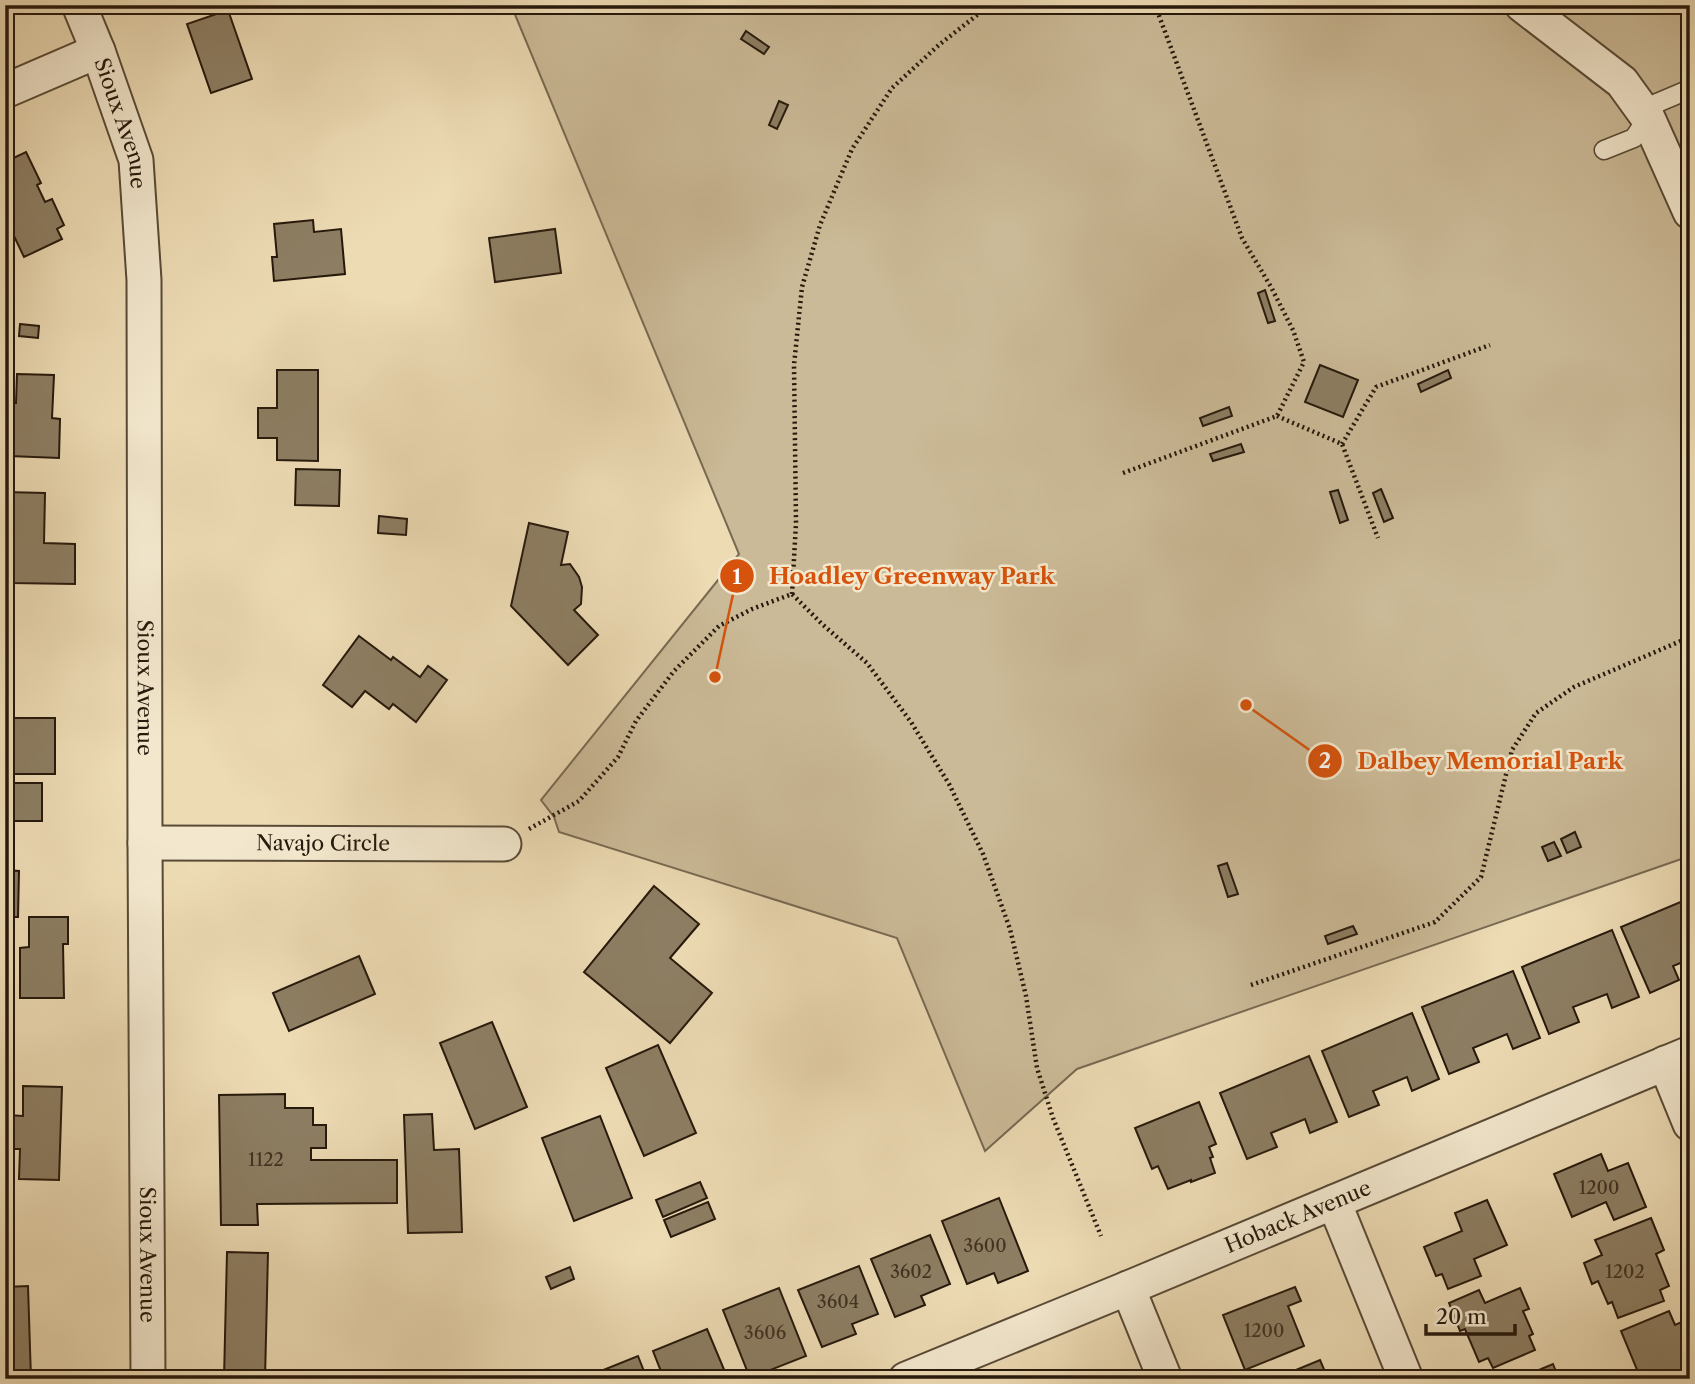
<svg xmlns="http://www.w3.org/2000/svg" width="1695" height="1384" font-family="'Libre Caslon Text',serif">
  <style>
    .green { fill: #cbba97; stroke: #786a52; stroke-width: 2 }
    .building { fill: #8d7e63; stroke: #26190c; stroke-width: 2 }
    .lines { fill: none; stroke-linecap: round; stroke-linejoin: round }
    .lane-casing { stroke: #584a36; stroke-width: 21 }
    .street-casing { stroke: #584a36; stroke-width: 37 }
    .path { stroke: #26190c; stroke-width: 4.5; stroke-dasharray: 2 3.5; stroke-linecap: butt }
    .lane { stroke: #f3e8ce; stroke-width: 18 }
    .street { stroke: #f3e8ce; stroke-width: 33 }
    .labels { text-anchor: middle; stroke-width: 5; stroke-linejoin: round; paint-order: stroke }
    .number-label { font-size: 18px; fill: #403222 }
    .street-label { font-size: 21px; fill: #26190c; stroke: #f3e8ce }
    .leader { fill: none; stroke: #d5530c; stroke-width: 2.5 }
    .callout-dot { fill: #d5530c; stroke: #f3e8ce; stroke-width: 2.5 }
    .mark-label { font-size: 21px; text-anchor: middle; font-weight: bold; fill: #fff }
    .callout-label { font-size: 23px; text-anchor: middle; font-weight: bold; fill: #d5530c; stroke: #f3e8ce; stroke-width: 5; stroke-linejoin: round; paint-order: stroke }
  </style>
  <rect width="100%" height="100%" fill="#eddbb4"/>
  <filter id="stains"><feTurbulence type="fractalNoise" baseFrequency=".00286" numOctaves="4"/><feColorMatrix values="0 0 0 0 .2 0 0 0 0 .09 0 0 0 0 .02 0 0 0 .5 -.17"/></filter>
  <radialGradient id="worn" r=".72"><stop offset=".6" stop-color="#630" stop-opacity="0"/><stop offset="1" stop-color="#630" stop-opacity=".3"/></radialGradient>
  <path class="green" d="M511,5H1690V856L1077,1069L985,1151L897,938L559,832L554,817L541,800L739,554Z"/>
  <g class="building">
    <path d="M228,10L252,79L211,93L187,24Z"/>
    <path d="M746,31L769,47L764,54L741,39Z"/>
    <path d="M779,101L788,105L777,129L769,125Z"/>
    <path d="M26,152L41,183L37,185L45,202L52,199L64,225L57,229L62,239L24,257L14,236L5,240V162Z"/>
    <path d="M313,220L314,232L341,229L345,274L274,281L272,257H277L274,224Z"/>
    <path d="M555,229L561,273L495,282L489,238Z"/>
    <path d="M1265,290L1275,321L1268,323L1258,293Z"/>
    <path d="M20,324L39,326L38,338L19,336Z"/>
    <path d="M1320,365L1358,380L1343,417L1305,402Z"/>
    <path d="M277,370H318V461L277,460V438H258V408H277Z"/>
    <path d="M1448,370L1451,378L1421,392L1418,384Z"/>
    <path d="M17,374L54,375L52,418L60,419L59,458L9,456L10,403H16Z"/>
    <path d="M1229,407L1232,416L1203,426L1200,418Z"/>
    <path d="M1241,444L1244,452L1213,461L1210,454Z"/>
    <path d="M296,469L340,470L339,506L295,505Z"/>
    <path d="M1381,489L1393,518L1384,522L1373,493Z"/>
    <path d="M1338,490L1348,520L1340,523L1330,492Z"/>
    <path d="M5,492L45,493L44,543L75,544V584L11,583V568H5Z"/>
    <path d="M379,516L407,519L406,535L378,533Z"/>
    <path d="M529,523L568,532L561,565L570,564L579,577L582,587L581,604L574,610L598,635L568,665L511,606Z"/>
    <path d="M359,636L391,660L393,657L420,677L428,666L447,680L416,722L393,704L389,709L365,691L352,707L323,685Z"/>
    <path d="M11,718H55V774H10Z"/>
    <rect x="5" y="783" width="37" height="38"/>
    <path d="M1575,832L1581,847L1567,853L1561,839Z"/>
    <path d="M1554,842L1561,856L1548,861L1542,847Z"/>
    <path d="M1227,863L1238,894L1228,897L1218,866Z"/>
    <path d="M5,870L19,871L18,917H5Z"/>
    <path d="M654,886L699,924L670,958L712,993L670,1043L584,972Z"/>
    <path d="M1690,898V959L1673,966L1679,980L1650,993L1621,927Z"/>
    <path d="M29,917H68V944H63L64,998H20V948L29,947Z"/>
    <path d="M1353,926L1357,934L1328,944L1325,936Z"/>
    <path d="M1612,930L1639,997L1612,1008L1607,994L1573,1007L1579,1022L1549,1034L1522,967Z"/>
    <path d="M359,956L375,994L289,1031L273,993Z"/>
    <path d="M1513,971L1540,1038L1513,1049L1507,1034L1473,1048L1479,1062L1449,1074L1422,1007Z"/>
    <path d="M1412,1013L1439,1079L1412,1091L1407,1077L1373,1091L1379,1105L1349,1117L1322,1051Z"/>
    <path d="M492,1022L527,1107L475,1129L440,1043Z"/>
    <path d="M658,1045L696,1133L644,1156L606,1068Z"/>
    <path d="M1309,1056L1337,1122L1310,1133L1305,1119L1271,1133L1277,1147L1247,1159L1220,1093Z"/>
    <path d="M23,1086L62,1087L59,1180L19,1179L20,1149H7L8,1115L23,1116Z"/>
    <path d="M285,1094V1108H313V1125H326V1148H311V1160H397V1203L257,1204L258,1225H221L219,1095Z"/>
    <path d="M1199,1102L1216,1144L1209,1147L1213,1157L1210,1158L1215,1173L1191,1182V1180L1168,1189L1158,1166L1152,1169L1135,1128Z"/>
    <path d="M432,1114L434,1150L459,1149L462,1232L408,1233L404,1115Z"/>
    <path d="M600,1116L632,1198L574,1221L542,1138Z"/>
    <path d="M1601,1154L1608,1171L1628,1163L1646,1207L1614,1220L1606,1202L1572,1217L1554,1174Z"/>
    <path d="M700,1182L707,1198L663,1217L656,1200Z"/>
    <path d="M999,1198L1028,1271L998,1283L994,1273L967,1284L942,1221Z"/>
    <path d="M1487,1200L1507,1245L1474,1259L1481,1276L1448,1289L1442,1274L1436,1276L1424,1247L1462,1231L1455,1213Z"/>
    <path d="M708,1202L715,1219L671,1237L664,1220Z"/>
    <path d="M1651,1218L1664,1250L1656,1254L1669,1286L1660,1290L1664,1301L1618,1318L1612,1302L1608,1304L1598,1281L1592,1284L1584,1263L1602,1255L1595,1240Z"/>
    <path d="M930,1235L950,1284L921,1296L925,1305L895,1317L871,1259Z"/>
    <path d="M227,1252L268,1253L265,1379H224Z"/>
    <path d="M859,1266L878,1314L852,1324L856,1334L822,1347L798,1290Z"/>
    <path d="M570,1267L574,1279L551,1289L546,1277Z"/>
    <path d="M28,1286L31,1379H5V1287Z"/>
    <path d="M1295,1287L1301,1301L1288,1306L1304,1346L1245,1370L1223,1315Z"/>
    <path d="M779,1288L806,1356L750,1378L723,1310Z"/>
    <path d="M1520,1288L1529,1309L1523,1311L1533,1334L1529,1336L1535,1350L1493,1368L1488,1358L1479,1362L1465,1329L1460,1331L1449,1303L1479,1290L1485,1303Z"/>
    <path d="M1669,1311L1675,1325L1684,1321L1690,1335V1379H1633L1631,1375L1638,1372L1621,1331Z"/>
    <path d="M707,1329L728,1379H664L653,1351Z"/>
    <path d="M638,1356L647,1379H581Z"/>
    <path d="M1320,1360L1328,1379H1279V1377Z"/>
    <path d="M1553,1364L1559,1379H1517Z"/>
  </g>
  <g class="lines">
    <defs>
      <path id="lane" d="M1604,150L1634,138L1657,103L1690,89"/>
      <g id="street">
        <path id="s1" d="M79,5L98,51L136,160L144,280L145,843L148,1379"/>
        <path d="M1522,5L1622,82L1648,118L1690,212"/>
        <path d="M5,91L98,51"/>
        <path id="s2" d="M145,843L504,844"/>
        <path d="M1665,1063L1690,1124"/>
        <path d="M1334,1202L1406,1379"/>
        <path d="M1128,1288L1165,1379"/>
        <path id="s3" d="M906,1379L1128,1288L1690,1053"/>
      </g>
    </defs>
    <use href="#lane" class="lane-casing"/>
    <use href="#street" class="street-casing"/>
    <g class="path">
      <path d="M1277,416L1342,444L1378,538"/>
      <path d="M1342,444L1376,387L1490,345"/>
      <path d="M1123,473L1277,416L1304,362L1293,330L1271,287L1242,238L1155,5"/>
      <path d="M792,594L796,523L794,365L802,287L820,225L852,149L892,88L940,44L990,5"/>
      <path d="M529,829L579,801L618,757L636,721L674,671L719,626L752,609L792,594L822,624L867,663L911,722L949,784L983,854L1010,929L1026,996L1037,1068L1053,1118L1101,1236"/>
      <path d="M1251,985L1435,922L1481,877L1512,750L1536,713L1574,687L1690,637"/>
    </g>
    <use href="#lane" class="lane"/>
    <use href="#street" class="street"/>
  </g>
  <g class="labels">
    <g class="number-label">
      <text x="266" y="1166">1122</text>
      <text x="1599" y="1194">1200</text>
      <text x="985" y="1252">3600</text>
      <text x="911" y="1278">3602</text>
      <text x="1625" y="1278">1202</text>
      <text x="838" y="1308">3604</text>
      <text x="1264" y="1337">1200</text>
      <text x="765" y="1339">3606</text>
    </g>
    <g class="street-label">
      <text dy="7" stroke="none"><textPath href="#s1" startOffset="126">Sioux Avenue</textPath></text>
      <text dy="7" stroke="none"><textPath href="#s1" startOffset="693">Sioux Avenue</textPath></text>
      <text dy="7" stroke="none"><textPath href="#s2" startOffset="178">Navajo Circle</textPath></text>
      <text dy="7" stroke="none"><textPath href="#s3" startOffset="424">Hoback Avenue</textPath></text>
      <text dy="7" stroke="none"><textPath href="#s1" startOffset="1260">Sioux Avenue</textPath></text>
    </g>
  </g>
  <path class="leader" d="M715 677L737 576M1246 705L1325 761"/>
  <g class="callout-dot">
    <circle cx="715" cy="677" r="7"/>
    <circle cx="1246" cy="705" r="7"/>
    <circle cx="737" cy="576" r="18"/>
    <circle cx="1325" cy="761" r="18"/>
  </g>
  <g class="mark-label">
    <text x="737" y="584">1</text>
    <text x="1325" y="768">2</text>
  </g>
  <g class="callout-label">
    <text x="912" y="584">Hoadley Greenway Park</text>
    <text x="1490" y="769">Dalbey Memorial Park</text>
  </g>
  <rect width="1695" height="1384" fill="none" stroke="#eddbb4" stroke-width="28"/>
  <rect x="7" y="7" width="1681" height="1370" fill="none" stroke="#26190c" stroke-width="3.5"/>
  <rect x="14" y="14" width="1667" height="1356" fill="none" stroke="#26190c" stroke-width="2"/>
  <path d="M1426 1324v10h89v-10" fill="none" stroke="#26190c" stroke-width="3.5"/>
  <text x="1436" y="1324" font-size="21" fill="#26190c" stroke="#f3e8ce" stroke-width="5" paint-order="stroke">20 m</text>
  <rect width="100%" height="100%" filter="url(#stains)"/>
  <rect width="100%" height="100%" fill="url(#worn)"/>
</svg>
